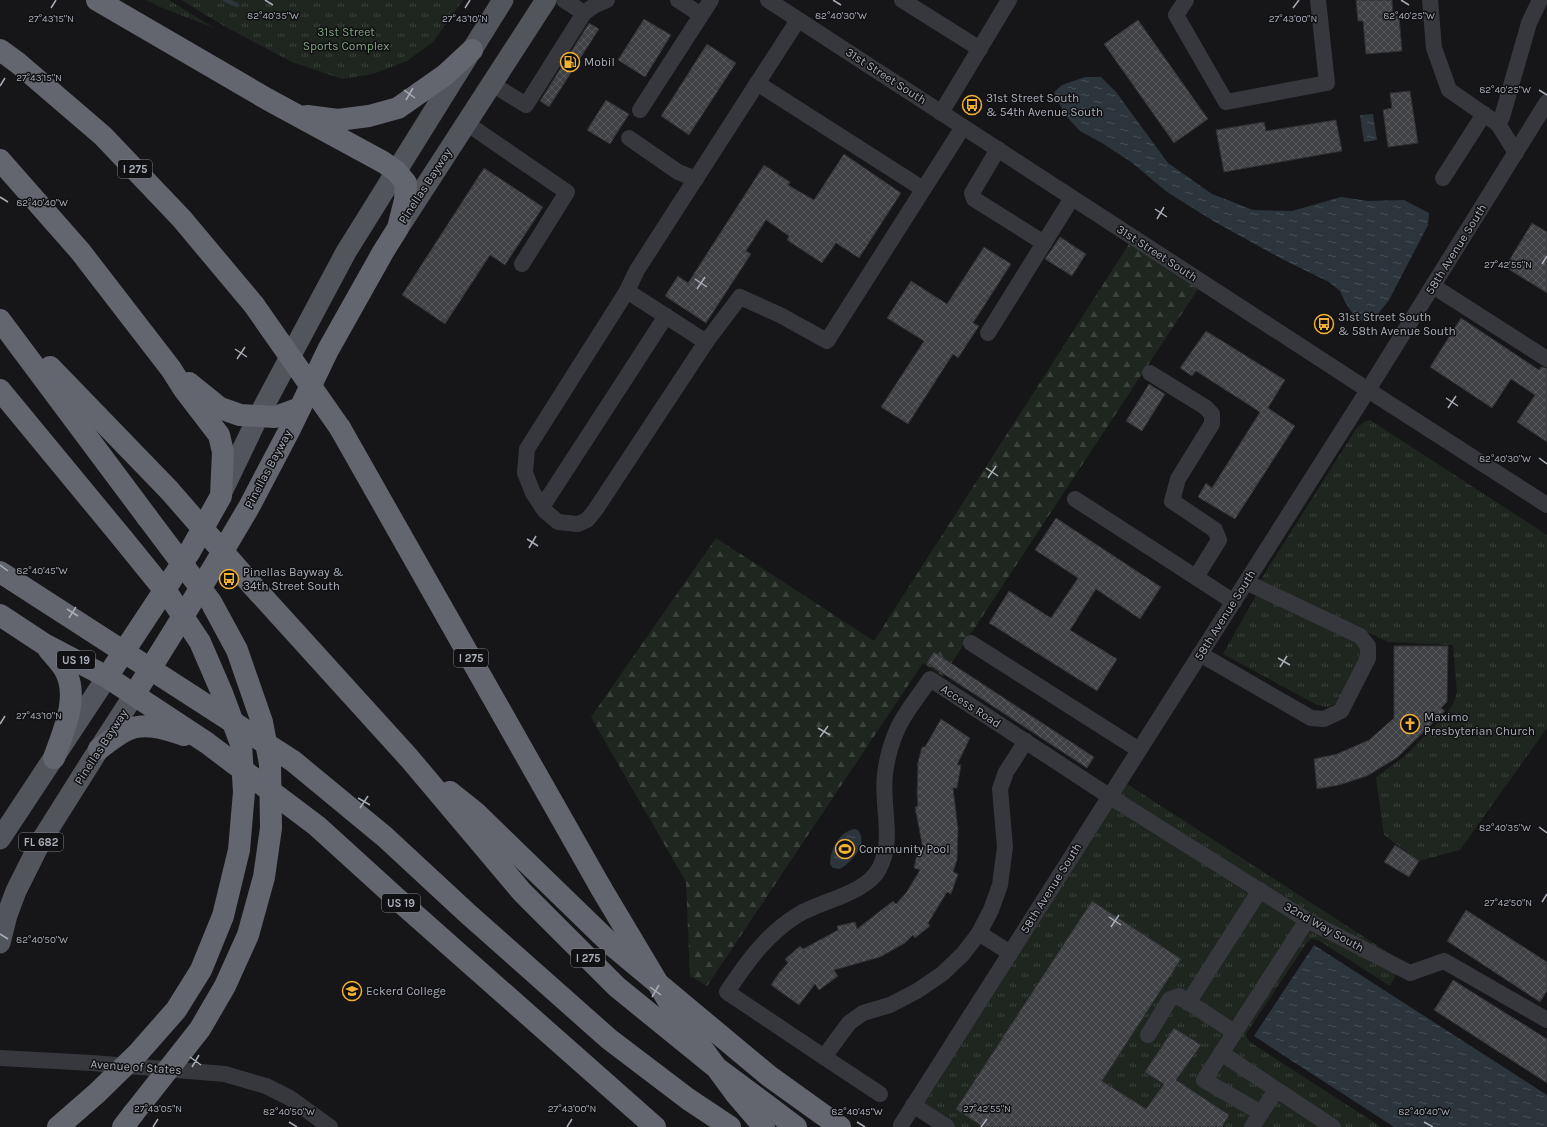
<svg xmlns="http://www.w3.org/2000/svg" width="1547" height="1127" font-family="Karla,sans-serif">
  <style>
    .grass { fill: url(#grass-tufts) }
    .forest { fill: url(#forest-firs) }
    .water { fill: url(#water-ripples) }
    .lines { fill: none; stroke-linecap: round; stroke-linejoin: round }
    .stream { stroke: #2c353c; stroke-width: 4.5 }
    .building { fill: url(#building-cross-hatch); stroke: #303034 }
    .minor { stroke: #37383d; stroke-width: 16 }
    .major { stroke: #53555c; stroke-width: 21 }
    .highway { stroke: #63666e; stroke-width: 22 }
    .highway-bridge { stroke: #63666e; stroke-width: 22 }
    .ticks { fill: none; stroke: #a8adb8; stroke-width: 1.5 }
    .labels { text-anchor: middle; stroke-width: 3; stroke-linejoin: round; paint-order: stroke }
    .shield { fill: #111113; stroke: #7b7e86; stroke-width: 1 }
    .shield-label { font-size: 11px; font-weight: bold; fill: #a8adb8 }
    .park-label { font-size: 12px; fill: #7fa381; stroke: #111113 }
    .poi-label { font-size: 12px; fill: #a8adb8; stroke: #111113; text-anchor: start }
    .street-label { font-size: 12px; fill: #a8adb8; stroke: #111113 }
    .ticks-label { font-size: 10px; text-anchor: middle; fill: #a8adb8; stroke: #111113; stroke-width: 3; stroke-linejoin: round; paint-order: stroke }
  </style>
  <defs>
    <pattern id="grass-tufts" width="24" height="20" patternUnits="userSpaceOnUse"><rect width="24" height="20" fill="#1e261f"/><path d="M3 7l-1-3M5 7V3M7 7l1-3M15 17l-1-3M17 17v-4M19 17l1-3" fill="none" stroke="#3c433d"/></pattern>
    <pattern id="forest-firs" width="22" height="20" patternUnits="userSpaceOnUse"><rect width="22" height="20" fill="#1e261f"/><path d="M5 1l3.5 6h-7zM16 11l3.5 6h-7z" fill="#3c433d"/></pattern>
    <pattern id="water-ripples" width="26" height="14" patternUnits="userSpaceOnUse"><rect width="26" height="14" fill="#2c353c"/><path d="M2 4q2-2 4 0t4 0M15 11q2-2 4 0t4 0" fill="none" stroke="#485056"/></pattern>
    <pattern id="building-cross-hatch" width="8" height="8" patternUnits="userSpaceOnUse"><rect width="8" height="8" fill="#404145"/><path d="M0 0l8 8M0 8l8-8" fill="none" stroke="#595a5e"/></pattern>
  </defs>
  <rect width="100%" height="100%" fill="#161618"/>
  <g class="grass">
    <path d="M146,0H169L214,28L160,7Z"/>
    <path d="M181,0H463L433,42L407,61L373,74L342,79L292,62L224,26Z"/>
    <path d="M1370,420L1547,535V728L1460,850L1419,861L1384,835L1376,777L1405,756L1446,714L1453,704L1457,693L1453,645L1388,642L1260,581L1356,429L1364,422Z"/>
    <path d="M1258,592L1347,633L1361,648V660L1339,702L1329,707L1317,705L1223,654Z"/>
    <path d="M1127,784L1403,962L1390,986L1318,940L1311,939L1308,941L1246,1034L1247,1038L1250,1042L1381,1127H936L917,1115L1112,807L1311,931L1319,918L1120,794Z"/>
  </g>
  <path class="forest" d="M1129,244L1198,289L943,676L923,663L707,986L690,976L686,882L591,717L716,538L874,641Z"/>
  <g class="water">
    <path d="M1085,77H1101L1116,92L1168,163L1212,194L1253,210L1292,211L1341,197L1368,201L1404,200L1429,213L1428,225L1389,300L1375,318L1361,321L1353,314L1346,304L1340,291L1329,282L1282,259L1215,222L1167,192L1131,162L1102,143L1080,131L1065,115L1054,92L1062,85Z"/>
    <path d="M1373,114L1377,140L1364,142L1360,115Z"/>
    <path d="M855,829L858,830C869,844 851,862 840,869L833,868L830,864C830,849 840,831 855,829Z"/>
    <path d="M1314,945L1547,1095V1127H1394L1254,1036Z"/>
  </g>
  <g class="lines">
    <path class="stream" d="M225,0L237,5"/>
  </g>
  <g class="building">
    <path d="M1356,0H1392L1393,16H1399L1402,51L1366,54L1363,21H1358Z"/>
    <path d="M644,19L671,35L645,77L618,60Z"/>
    <path d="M1138,20L1208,119L1174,143L1104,44Z"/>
    <path d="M589,23L599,29L549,107L540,101Z"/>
    <path d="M707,44L736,63L689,135L661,116Z"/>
    <path d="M1410,91L1418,143L1388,147L1383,110L1392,108L1390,93Z"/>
    <path d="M606,100L629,114L610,144L587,130Z"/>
    <path d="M1336,120L1342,151L1224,172L1216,130L1264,122L1266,131Z"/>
    <path d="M844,154L901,193L859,258L836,243L822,263L787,240L789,236L766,220L746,251L751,254L706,323L665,296L678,276L688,283L764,165L790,182L788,185L814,200Z"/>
    <path d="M484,168L543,207L505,265L490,255L445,324L402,295Z"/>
    <path d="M1532,223L1547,232V293L1505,267Z"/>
    <path d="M1060,237L1086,254L1072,276L1045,259Z"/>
    <path d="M984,247L1011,264L973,323L979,326L958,358L953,354L908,424L881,407L924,341L887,318L911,281L947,304Z"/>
    <path d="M1461,318L1539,370L1541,367L1547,368V442L1517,422L1535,395L1511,379L1492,408L1430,367Z"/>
    <path d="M1206,331L1285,380L1268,408L1295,426L1235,519L1198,497L1206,483L1212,488L1260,412L1196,371L1192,376L1180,368Z"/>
    <path d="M1149,384L1165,394L1142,431L1126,421Z"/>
    <path d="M1056,518L1161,587L1140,619L1096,589L1070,630L1117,659L1097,691L989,623L1009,591L1051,618L1078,578L1035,550Z"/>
    <path d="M1394,646H1448L1447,702L1441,708L1445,711L1398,757L1367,776L1339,785L1317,789L1314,759L1337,754L1369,740L1394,718Z"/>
    <path d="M934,652L1094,757L1087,768L927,663Z"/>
    <path d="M941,719L970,738L957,765H961L957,788H953L958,829L957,860L953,872L958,874L951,894L947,892L928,923L930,926L915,938L913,935L905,943L880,957L834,970L838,976L819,990L815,984L799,1005L771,985L779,973L788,963L785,959L800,946L803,949L838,930L837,926L855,922L857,929L893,901L896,904L906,893L920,870L914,868L918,850L923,849L915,807L918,806L917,793L918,766H917L922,747H925Z"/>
    <path d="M1395,845L1419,861L1409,877L1384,862Z"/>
    <path d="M1092,901L1181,959L1102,1081L1146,1109L1164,1084L1145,1072L1174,1028L1201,1045L1176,1080L1229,1115L1222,1127H983L956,1109Z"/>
    <path d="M1466,910L1547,962V991L1540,1002L1447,941Z"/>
    <path d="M1453,980L1547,1039V1083L1434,1010Z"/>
  </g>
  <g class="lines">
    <g class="minor">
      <path d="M678,0L701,15"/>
      <path d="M768,0L1368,390L1547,505"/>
      <path d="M902,0L980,49"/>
      <path d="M1186,0L1176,15L1226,102L1327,83L1318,0"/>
      <path d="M1430,0L1434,48L1449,90L1498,124L1502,117L1529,23L1540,0"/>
      <path d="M584,13L595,5L607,0"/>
      <path d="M798,20L637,270L627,291L706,342L740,297L780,315L827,341L963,127"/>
      <path d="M757,83L923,189"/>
      <path d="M492,84L526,105L584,13L564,0"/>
      <path d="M640,110L711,0"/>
      <path d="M941,113L1009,0"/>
      <path d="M466,123L567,192L522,264"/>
      <path d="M1498,124L1516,153"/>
      <path d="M629,138L678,172L696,179"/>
      <path d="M998,149L972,193L974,199L1044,243"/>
      <path d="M1443,178L1484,114"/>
      <path d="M1433,286L1547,359"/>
      <path d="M627,291L527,449L525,473L533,493L545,511L558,522L578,524L587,520L596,509L706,342"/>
      <path d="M988,333L1072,198"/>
      <path d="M1150,373L1205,407L1212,414V424L1178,479L1172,501L1215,530L1219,540L1196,577"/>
      <path d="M1075,499L1234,602"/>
      <path d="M542,507L666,316"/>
      <path d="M971,643L1139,750"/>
      <path d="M1200,654L1311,718L1324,719L1341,711L1368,658V646L1360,636L1246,582"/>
      <path d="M1026,741L1006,772L1000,789L1005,847L1000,885L991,910L979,933L963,954L942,974L917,991L890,1005L863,1013L849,1023L824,1057L727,992C746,963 766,935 796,916C819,901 866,894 879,869C895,840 881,806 885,774C887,757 893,736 901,722C909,707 921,693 930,679L1109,796L1307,920L1410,973L1444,961L1547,1020"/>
      <path d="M979,933L1010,953"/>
      <path d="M1188,1003L1260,890"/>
      <path d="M1148,1035L1170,999L1179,996L1234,1032"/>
      <path d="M1221,1053L1333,1127"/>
      <path d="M824,1057L880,1094"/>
      <path d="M0,1058L92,1063L225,1074L266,1086L290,1098L330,1127"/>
      <path d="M913,1105L947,1127"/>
      <path d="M1261,1113L1204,1080L1307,920"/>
      <path d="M901,1125L1368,390L1547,102"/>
      <path d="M1252,1127L1276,1090"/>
    </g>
    <g class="major">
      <path d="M401,224L546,0"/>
      <path d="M221,494L258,417L346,252L503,0"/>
      <path d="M0,839L107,677"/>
      <path d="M0,943L7,915L16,891L41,841L99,749L134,695"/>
    </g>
    <g class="highway">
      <path d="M97,0L267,99L383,162L396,171L406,183L405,200L398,228L383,252L328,350L290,429L249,507L213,568L134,695"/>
      <path d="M0,50L18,63L103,136L182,219L254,305"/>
      <path d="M307,116L338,120L369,116L398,108L445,75L472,50"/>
      <path d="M0,160L80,251L171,369L183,388L219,435L223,452L221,496L189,553L107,677"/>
      <path d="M0,320L147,517"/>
      <path d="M50,367L169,490"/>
      <path d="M189,383L220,408L240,415L275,417L300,408"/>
      <path d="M0,390L123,539"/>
      <path d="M340,428L601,888"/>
      <path d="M0,572L293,761L385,837L467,913L609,1039L688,1099L730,1127"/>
      <path d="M252,585L409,758L522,892L617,987L713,1065L796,1127"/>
      <path d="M0,615L44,644L107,677L207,743L317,826L405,906L655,1127"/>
      <path d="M49,650C54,656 62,664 66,672C79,699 63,732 54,758"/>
      <path d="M99,749C107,743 116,736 125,731C144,721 166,729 184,735"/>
      <path d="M450,792L475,812L613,946L769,1076L840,1127"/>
      <path d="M123,1127L133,1114"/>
    </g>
    <g class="highway-bridge">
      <path d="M254,305L340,428"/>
      <path d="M169,490L252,585"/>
      <path d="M601,888L672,1007L735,1093L764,1127"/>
      <path d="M133,1114L200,1029L225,986L248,935L264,877L271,828L270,764L262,722L237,650L211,602L147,517"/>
      <path d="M58,1127L97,1093L139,1052L176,1010L201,970L223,916L239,850L244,792L241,744L222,693L200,642L170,597L123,539"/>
    </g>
  </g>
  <path class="ticks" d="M265,0L273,5M833,0L841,5M1401,0L1409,5M51,8L56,0M465,8L470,0M1293,8L1299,0M0,86L5,78M404,90L415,98M1539,90L1547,95M406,100L413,88M0,197L8,202M1155,209L1167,217M1157,219L1164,207M1542,264L1547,256M695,279L707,287M697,289L705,277M235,349L247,357M237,359L245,347M1446,398L1458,406M1448,408L1456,396M1539,458L1547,464M986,468L998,476M988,478L996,466M527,539L538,546M529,548L536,536M0,565L8,571M67,609L78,616M69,618L76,607M1278,658L1290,665M1280,667L1287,656M0,724L5,716M818,728L830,735M820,737L828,726M358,798L370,805M360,808L368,796M1539,827L1547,833M1542,902L1547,894M1109,917L1121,925M1111,927L1119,915M0,934L8,939M650,987L661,995M652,997L659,985M190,1057L201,1065M192,1067L199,1055M289,1122L297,1127M857,1122L865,1127M1424,1122L1433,1127M153,1127L158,1119M567,1127L572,1119M981,1127L987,1119"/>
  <defs>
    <symbol id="fuel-ring" viewBox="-11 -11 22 22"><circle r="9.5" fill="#111113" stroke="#f2b134" stroke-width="1.5"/><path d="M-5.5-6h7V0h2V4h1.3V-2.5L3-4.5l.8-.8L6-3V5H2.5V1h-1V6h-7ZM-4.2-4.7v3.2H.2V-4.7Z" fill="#f2b134"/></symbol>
    <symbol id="bus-ring" viewBox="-11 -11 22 22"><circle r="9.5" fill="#111113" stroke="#f2b134" stroke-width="1.5"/><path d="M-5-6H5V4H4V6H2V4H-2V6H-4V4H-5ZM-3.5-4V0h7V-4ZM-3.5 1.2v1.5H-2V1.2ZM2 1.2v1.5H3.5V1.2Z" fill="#f2b134"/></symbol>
    <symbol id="church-ring" viewBox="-11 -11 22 22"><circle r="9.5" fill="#111113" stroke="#f2b134" stroke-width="1.5"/><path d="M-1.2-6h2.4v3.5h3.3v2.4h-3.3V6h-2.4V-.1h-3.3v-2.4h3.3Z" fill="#f2b134"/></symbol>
    <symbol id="stadium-ring" viewBox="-11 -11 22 22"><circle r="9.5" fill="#111113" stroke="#f2b134" stroke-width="1.5"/><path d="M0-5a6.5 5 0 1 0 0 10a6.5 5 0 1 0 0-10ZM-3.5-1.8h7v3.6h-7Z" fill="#f2b134"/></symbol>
    <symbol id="university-ring" viewBox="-11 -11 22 22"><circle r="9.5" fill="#111113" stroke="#f2b134" stroke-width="1.5"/><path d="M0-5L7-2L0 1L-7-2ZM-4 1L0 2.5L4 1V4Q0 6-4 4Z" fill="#f2b134"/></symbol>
  </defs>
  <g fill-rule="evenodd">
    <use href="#fuel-ring" x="559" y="51" width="22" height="22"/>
    <use href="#bus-ring" x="961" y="94" width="22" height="22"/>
    <use href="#bus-ring" x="1313" y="313" width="22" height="22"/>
    <use href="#bus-ring" x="218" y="568" width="22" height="22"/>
    <use href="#church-ring" x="1399" y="713" width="22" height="22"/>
    <use href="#stadium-ring" x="834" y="838" width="22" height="22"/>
    <use href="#university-ring" x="341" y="980" width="22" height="22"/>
  </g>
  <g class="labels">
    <g class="shield">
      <rect x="118" y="160" width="34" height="18" rx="3"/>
      <rect x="454" y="649" width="34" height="18" rx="3"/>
      <rect x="57" y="651" width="38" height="18" rx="3"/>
      <rect x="19" y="833" width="44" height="18" rx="3"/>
      <rect x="382" y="894" width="38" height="18" rx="3"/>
      <rect x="571" y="949" width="34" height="18" rx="3"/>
    </g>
    <g class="shield-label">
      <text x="135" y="173">I 275</text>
      <text x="471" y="662">I 275</text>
      <text x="76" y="664">US 19</text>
      <text x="41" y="846">FL 682</text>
      <text x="401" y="907">US 19</text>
      <text x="588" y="962">I 275</text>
    </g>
    <g class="park-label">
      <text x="346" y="36">31st Street<tspan x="346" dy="14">Sports Complex</tspan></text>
    </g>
    <g class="poi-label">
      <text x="584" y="66">Mobil</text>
      <text x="986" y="102">31st Street South<tspan x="986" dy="14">&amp; 54th Avenue South</tspan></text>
      <text x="1338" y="321">31st Street South<tspan x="1338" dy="14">&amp; 58th Avenue South</tspan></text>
      <text x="243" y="576">Pinellas Bayway &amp;<tspan x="243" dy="14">34th Street South</tspan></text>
      <text x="1424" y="721">Maximo<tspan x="1424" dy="14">Presbyterian Church</tspan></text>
      <text x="859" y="853">Community Pool</text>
      <text x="366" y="995">Eckerd College</text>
    </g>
    <g class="street-label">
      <text transform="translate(886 76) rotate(33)" y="4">31st Street South</text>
      <text transform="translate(425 186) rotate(-57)" y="4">Pinellas Bayway</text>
      <text transform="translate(1456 249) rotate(-58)" y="4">58th Avenue South</text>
      <text transform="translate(1157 253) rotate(33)" y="4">31st Street South</text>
      <text transform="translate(268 469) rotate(-62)" y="4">Pinellas Bayway</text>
      <text transform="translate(1225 615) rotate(-58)" y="4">58th Avenue South</text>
      <text transform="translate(971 706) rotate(33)" y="4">Access Road</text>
      <text transform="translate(101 747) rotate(-57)" y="4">Pinellas Bayway</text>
      <text transform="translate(1051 888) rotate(-58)" y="4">58th Avenue South</text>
      <text transform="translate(1324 927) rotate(29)" y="4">32nd Way South</text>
      <text transform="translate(136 1067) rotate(4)" y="4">Avenue of States</text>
    </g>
  </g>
  <g class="ticks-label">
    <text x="1409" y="19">82°40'25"W</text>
    <text x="273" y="19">82°40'35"W</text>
    <text x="841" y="19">82°40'30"W</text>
    <text x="51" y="22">27°43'15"N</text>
    <text x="465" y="22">27°43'10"N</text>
    <text x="1293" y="22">27°43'00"N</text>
    <text x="39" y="81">27°43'15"N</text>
    <text x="1505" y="93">82°40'25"W</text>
    <text x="42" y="206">82°40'40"W</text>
    <text x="1508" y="268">27°42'55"N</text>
    <text x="1505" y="462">82°40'30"W</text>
    <text x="42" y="574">82°40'45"W</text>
    <text x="39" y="719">27°43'10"N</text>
    <text x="1505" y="831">82°40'35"W</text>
    <text x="1508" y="906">27°42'50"N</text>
    <text x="42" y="943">82°40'50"W</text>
    <text x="158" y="1112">27°43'05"N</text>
    <text x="572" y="1112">27°43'00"N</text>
    <text x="987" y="1112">27°42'55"N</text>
    <text x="289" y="1115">82°40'50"W</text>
    <text x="857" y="1115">82°40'45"W</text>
    <text x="1424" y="1115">82°40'40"W</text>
  </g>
</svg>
